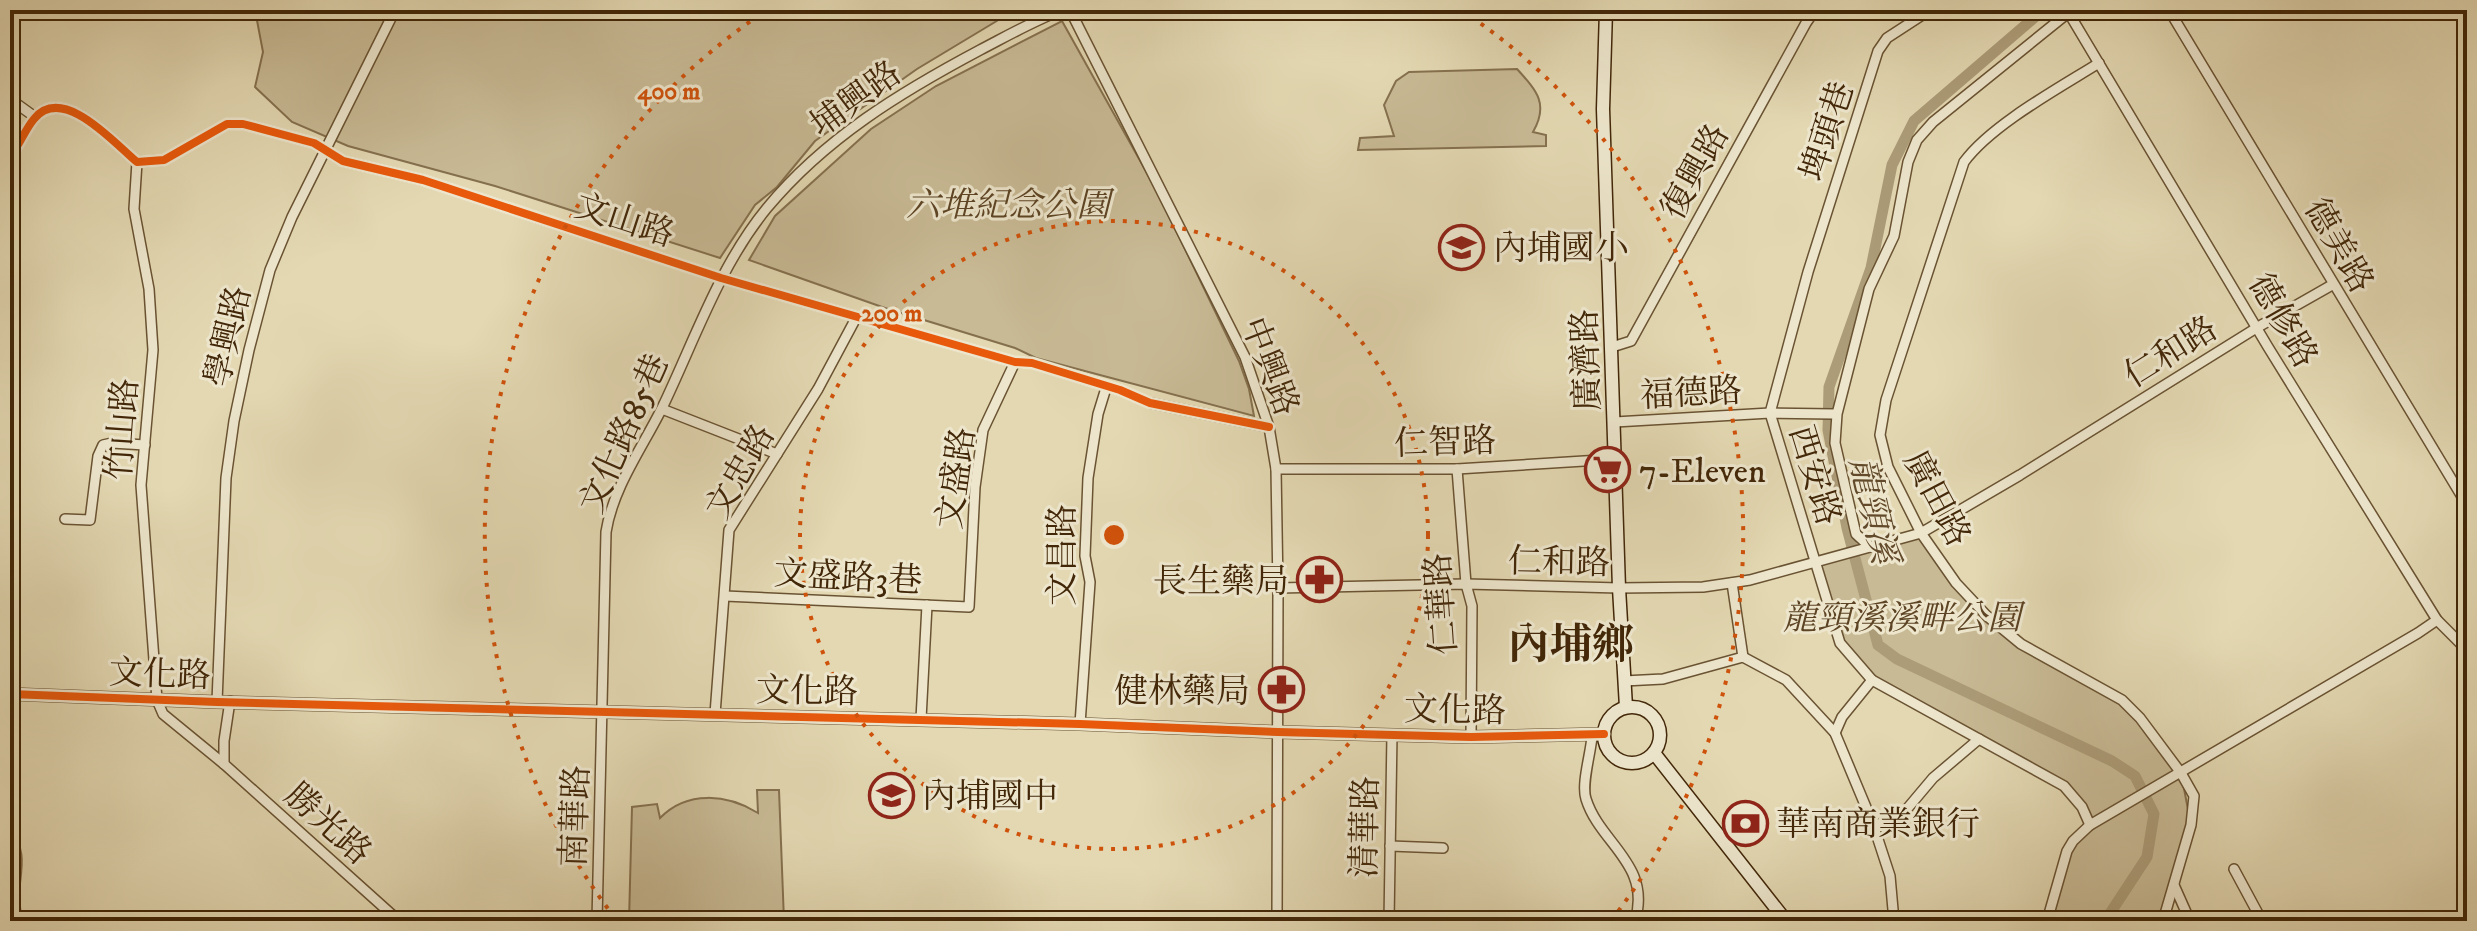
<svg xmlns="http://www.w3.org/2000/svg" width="2477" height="931" font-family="'IM FELL DW Pica','Noto Serif TC',serif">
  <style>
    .green { fill: #c8ba95; stroke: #85704e; stroke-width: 2 }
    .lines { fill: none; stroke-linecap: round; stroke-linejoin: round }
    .stream { stroke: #826d4b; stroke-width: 3 }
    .canal { stroke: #ac9c78; stroke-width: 11 }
    .minor-casing { stroke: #6a5332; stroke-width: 12 }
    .tertiary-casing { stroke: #6a5332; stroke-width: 14 }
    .secondary-casing { stroke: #422708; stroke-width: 15 }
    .minor { stroke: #ede6cd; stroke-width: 9 }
    .tertiary { stroke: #ede6cd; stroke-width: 11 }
    .secondary { stroke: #ede6cd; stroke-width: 12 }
    .cycleway-casing { stroke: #ede6cd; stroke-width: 13 }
    .cycleway { stroke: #e8590c; stroke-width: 8 }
    .ring { fill: none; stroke: #cf520b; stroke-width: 4; stroke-dasharray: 4 8 }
    .labels { text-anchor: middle; stroke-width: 6; stroke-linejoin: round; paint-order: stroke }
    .street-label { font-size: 34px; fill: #422708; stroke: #ede6cd }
    .park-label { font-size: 34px; font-style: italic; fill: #5d4424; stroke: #ede6cd }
    .poi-label { font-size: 34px; fill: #422708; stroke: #ede6cd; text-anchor: start }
    .water-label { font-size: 36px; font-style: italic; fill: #624a2a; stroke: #ede6cd }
    .district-label { font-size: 42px; font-weight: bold; fill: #422708; stroke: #ede6cd }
    .centre { fill: #cf520b; stroke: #ede6cd; stroke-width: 4 }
    .ring-label { font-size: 24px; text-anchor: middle; font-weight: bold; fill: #cf520b; stroke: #ede6cd; stroke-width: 6; stroke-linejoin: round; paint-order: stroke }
  </style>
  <rect width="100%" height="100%" fill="#e3d8b2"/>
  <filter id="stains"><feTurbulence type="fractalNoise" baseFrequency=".0025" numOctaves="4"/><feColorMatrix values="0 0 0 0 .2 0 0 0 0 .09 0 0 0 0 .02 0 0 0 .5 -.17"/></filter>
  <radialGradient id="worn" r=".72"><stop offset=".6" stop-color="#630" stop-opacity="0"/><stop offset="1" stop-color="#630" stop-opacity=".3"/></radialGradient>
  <g class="green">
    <path d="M255,10H1015L917,69L815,141L777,187L755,205L720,258L495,186L348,146L292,122L255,87L263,52Z"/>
    <path d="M1062,21L1157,191L1239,361L1249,389L1254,416L1036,358L1015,348L885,308L749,260L775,216L871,129L936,86Z"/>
    <path d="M1517,69C1537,91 1549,104 1533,132L1546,135V146L1358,150L1360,138L1394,136L1384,105L1396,81L1409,72Z"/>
    <path d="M1921,533L1956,582L2021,644L2122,700L2181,773L2191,825L2163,921H2047L2067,851L2090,825L2064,787L1872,680L1840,643L1816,562Z"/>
    <path d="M757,790H779L784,921H629L632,807L657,804L660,818C687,790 727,794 758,813Z"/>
  </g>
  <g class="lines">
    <path class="stream" d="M10,832C26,849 21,867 19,888C18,899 20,910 21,921"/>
    <path class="canal" d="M2043,10L1914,121L1892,165L1871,268L1829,387L1828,430L1847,528L1878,645L1897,659L2112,761L2135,776L2154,814L2147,857L2105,921"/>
    <defs>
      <g id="minor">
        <path d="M1070,10L1245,357L1269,427L1276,469L1278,588L1277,921"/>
        <path d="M1930,10L1887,38L1878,51L1808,272L1770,413L1840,643L1872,680L2064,786L2082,807L2090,825"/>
        <path d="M2067,10L2268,347L2437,620L2467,650"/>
        <path d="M2169,10L2467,505"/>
        <path d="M2099,63C2059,88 1991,125 1964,162L1886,400L1880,435L1888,467L1921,533L1956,583L1987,616L2021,644L2122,700L2140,718L2181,773L2194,796L2191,825L2163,921"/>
        <path d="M10,99L35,117"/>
        <path d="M10,156C20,145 24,131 34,119C63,83 116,145 137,162L164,160L227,124H243L314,143L343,161L423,180L721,278L1015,362L1032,363L1120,390L1150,403L1269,427"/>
        <path d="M137,162L134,209L149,289L153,350L141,485L157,700L163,714L224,764L399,921"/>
        <path d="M1612,347L1631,341L1806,23L1815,10"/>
        <path d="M662,409L777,454"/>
        <path d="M1615,422L1770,413L1833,414"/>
        <path d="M1276,469H1457L1616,459"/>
        <path d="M1457,469L1466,584L1472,606L1471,737"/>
        <path d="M65,519L90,520L98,456L103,445L112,443L145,445"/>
        <path d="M1870,547L1856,534L1835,443L1837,414L1869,289L1894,236L1908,162L1917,140L1933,122L2068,13"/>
        <path d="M1732,583L1743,657"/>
        <path d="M1278,588L1466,584L1619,588L1703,587L1750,580L1921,533L2020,475L2258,327L2332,285"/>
        <path d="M725,596L969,607L975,487L983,430L1015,362"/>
        <path d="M1624,681L1663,679L1743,657L1786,680L1835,733L1873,824L1890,876L1894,921"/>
        <path d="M217,702L226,478L234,421L249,350L270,270L292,217L395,10"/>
        <path d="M715,714L729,530L818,389L856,318"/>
        <path d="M921,719L927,605"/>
        <path d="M1080,724L1090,582L1085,556L1088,478L1098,414L1106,388"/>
        <path d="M1835,733L1842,717L1872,680"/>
        <path d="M1592,736C1591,753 1581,784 1586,799C1600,844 1652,864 1635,921"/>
        <path d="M224,764V741L230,701"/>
        <path d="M1873,824L1892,823L1901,816L1933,778L1979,739"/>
        <path d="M1390,846L1443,848"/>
        <path d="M2234,869L2262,921"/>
        <path d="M2174,885L2190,921"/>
        <path d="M597,921L606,532C613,487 643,447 663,406C695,339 720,265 767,208C825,138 901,92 980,50C1007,36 1033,21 1062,10"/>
        <path d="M1389,921L1392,734"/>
        <path d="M2047,921L2067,851L2073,841L2090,825L2418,633L2437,620"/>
      </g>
      <path id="tertiary" d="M10,694L217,702L1080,724L1278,732L1471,737L1604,734"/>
      <g id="secondary">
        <path d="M1606,10L1603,109L1619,588L1626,707"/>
        <circle cx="1632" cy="735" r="28"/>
        <path d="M1654,753L1786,921"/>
      </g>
    </defs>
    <use href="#minor" class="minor-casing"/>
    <use href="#tertiary" class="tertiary-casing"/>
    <use href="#secondary" class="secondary-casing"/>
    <use href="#minor" class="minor"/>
    <use href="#tertiary" class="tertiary"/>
    <use href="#secondary" class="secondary"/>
    <defs>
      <g id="cycleway">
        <path d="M10,156C20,145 24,131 34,119C63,83 116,145 137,162L164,160L227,124H243L314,143L343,161L423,180L721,278L1015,362L1032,363L1120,390L1150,403L1269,427"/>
        <path d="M10,694L217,702L1080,724L1278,732L1471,737L1604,734"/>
      </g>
    </defs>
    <use href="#cycleway" class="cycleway-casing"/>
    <use href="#cycleway" class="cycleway"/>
  </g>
  <g class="ring">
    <circle cx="1114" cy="535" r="314"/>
    <path d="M615 918A629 629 0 0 1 767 10M1461 10A629 629 0 0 1 1613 918"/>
  </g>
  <defs>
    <symbol id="school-ring" viewBox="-11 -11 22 22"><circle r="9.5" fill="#ede6cd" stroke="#8f2418" stroke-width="1.5"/><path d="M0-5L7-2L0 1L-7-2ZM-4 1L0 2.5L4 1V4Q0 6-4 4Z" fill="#8f2418"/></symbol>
    <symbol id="supermarket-ring" viewBox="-11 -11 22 22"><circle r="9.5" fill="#ede6cd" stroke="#8f2418" stroke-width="1.5"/><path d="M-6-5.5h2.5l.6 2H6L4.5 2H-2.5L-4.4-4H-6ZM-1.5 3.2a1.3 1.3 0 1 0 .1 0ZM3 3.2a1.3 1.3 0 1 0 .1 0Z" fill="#8f2418"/></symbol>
    <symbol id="pharmacy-ring" viewBox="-11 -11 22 22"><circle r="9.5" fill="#ede6cd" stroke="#8f2418" stroke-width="1.5"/><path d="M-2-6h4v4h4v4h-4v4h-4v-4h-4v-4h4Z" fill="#8f2418"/></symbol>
    <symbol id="bank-ring" viewBox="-11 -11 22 22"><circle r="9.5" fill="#ede6cd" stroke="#8f2418" stroke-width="1.5"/><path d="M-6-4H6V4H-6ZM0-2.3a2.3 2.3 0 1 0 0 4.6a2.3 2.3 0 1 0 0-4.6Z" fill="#8f2418"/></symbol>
  </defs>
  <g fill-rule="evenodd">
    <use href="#school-ring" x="1436" y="222" width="51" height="51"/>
    <use href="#supermarket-ring" x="1582" y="444" width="51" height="51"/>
    <use href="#pharmacy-ring" x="1294" y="554" width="51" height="51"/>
    <use href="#pharmacy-ring" x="1256" y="664" width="51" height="51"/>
    <use href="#school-ring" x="866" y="770" width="51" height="51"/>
    <use href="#bank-ring" x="1720" y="798" width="51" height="51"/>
  </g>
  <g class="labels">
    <g class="street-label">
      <text transform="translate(855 98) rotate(-36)" y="12">埔興路</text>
      <text transform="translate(1826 131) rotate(-72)" y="12">埤頭巷</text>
      <text transform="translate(1694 171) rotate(-61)" y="12">復興路</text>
      <text transform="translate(625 219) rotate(18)" y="12">文山路</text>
      <text transform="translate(2340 245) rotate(60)" y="12">德美路</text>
      <text transform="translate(2284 320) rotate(60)" y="12">德修路</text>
      <text transform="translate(227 336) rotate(-77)" y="12">學興路</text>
      <text transform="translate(2170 351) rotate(-32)" y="12">仁和路</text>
      <text transform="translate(1585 360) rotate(-92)" y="12">廣濟路</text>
      <text transform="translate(1271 366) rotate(69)" y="12">中興路</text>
      <text transform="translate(1691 392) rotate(-3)" y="12">福德路</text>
      <text transform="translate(121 429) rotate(-86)" y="12">竹山路</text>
      <text transform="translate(623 433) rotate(-66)" y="12">文化路85巷</text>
      <text transform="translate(1445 441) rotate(-2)" y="12">仁智路</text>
      <text transform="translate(739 471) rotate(-60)" y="12">文忠路</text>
      <text transform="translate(1816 475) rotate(73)" y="12">西安路</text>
      <text transform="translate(955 478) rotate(-82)" y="12">文盛路</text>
      <text transform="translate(1938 498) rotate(62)" y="12">廣田路</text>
      <text transform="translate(1061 555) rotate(-90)" y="12">文昌路</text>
      <text transform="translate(1559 561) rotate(1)" y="12">仁和路</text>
      <text transform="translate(848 576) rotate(3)" y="12">文盛路3巷</text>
      <text transform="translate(1440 604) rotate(-94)" y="12">仁華路</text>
      <text transform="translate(160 673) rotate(2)" y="12">文化路</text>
      <text transform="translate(807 690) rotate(1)" y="12">文化路</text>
      <text transform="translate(1455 709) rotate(1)" y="12">文化路</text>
      <text transform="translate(574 816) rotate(-88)" y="12">南華路</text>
      <text transform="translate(329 823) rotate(42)" y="12">勝光路</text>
      <text transform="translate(1364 827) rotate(-89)" y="12">清華路</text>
    </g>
    <g class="park-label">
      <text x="1008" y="216">六堆紀念公園</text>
      <text x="1902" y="629">龍頸溪溪畔公園</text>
    </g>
    <g class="poi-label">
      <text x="1493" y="259">內埔國小</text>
      <text x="1639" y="482">7-Eleven</text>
      <text x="1289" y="592" text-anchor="end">長生藥局</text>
      <text x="1250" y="702" text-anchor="end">健林藥局</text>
      <text x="922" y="807">內埔國中</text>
      <text x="1776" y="835">華南商業銀行</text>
    </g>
    <g class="water-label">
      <text transform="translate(1875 510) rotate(77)" y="13">龍頸溪</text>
    </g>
    <g class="district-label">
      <text x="1571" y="658">內埔鄉</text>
    </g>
  </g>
  <circle cx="1114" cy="535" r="12" class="centre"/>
  <g class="ring-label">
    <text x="669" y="99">400 m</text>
    <text x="892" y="321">200 m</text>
  </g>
  <rect width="2477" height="931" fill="none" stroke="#e3d8b2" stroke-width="40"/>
  <rect x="12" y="12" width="2453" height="907" fill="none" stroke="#422708" stroke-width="4"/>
  <rect x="20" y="20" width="2437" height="891" fill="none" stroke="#422708" stroke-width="2"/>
  <rect width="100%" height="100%" filter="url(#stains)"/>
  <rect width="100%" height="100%" fill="url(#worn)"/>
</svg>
